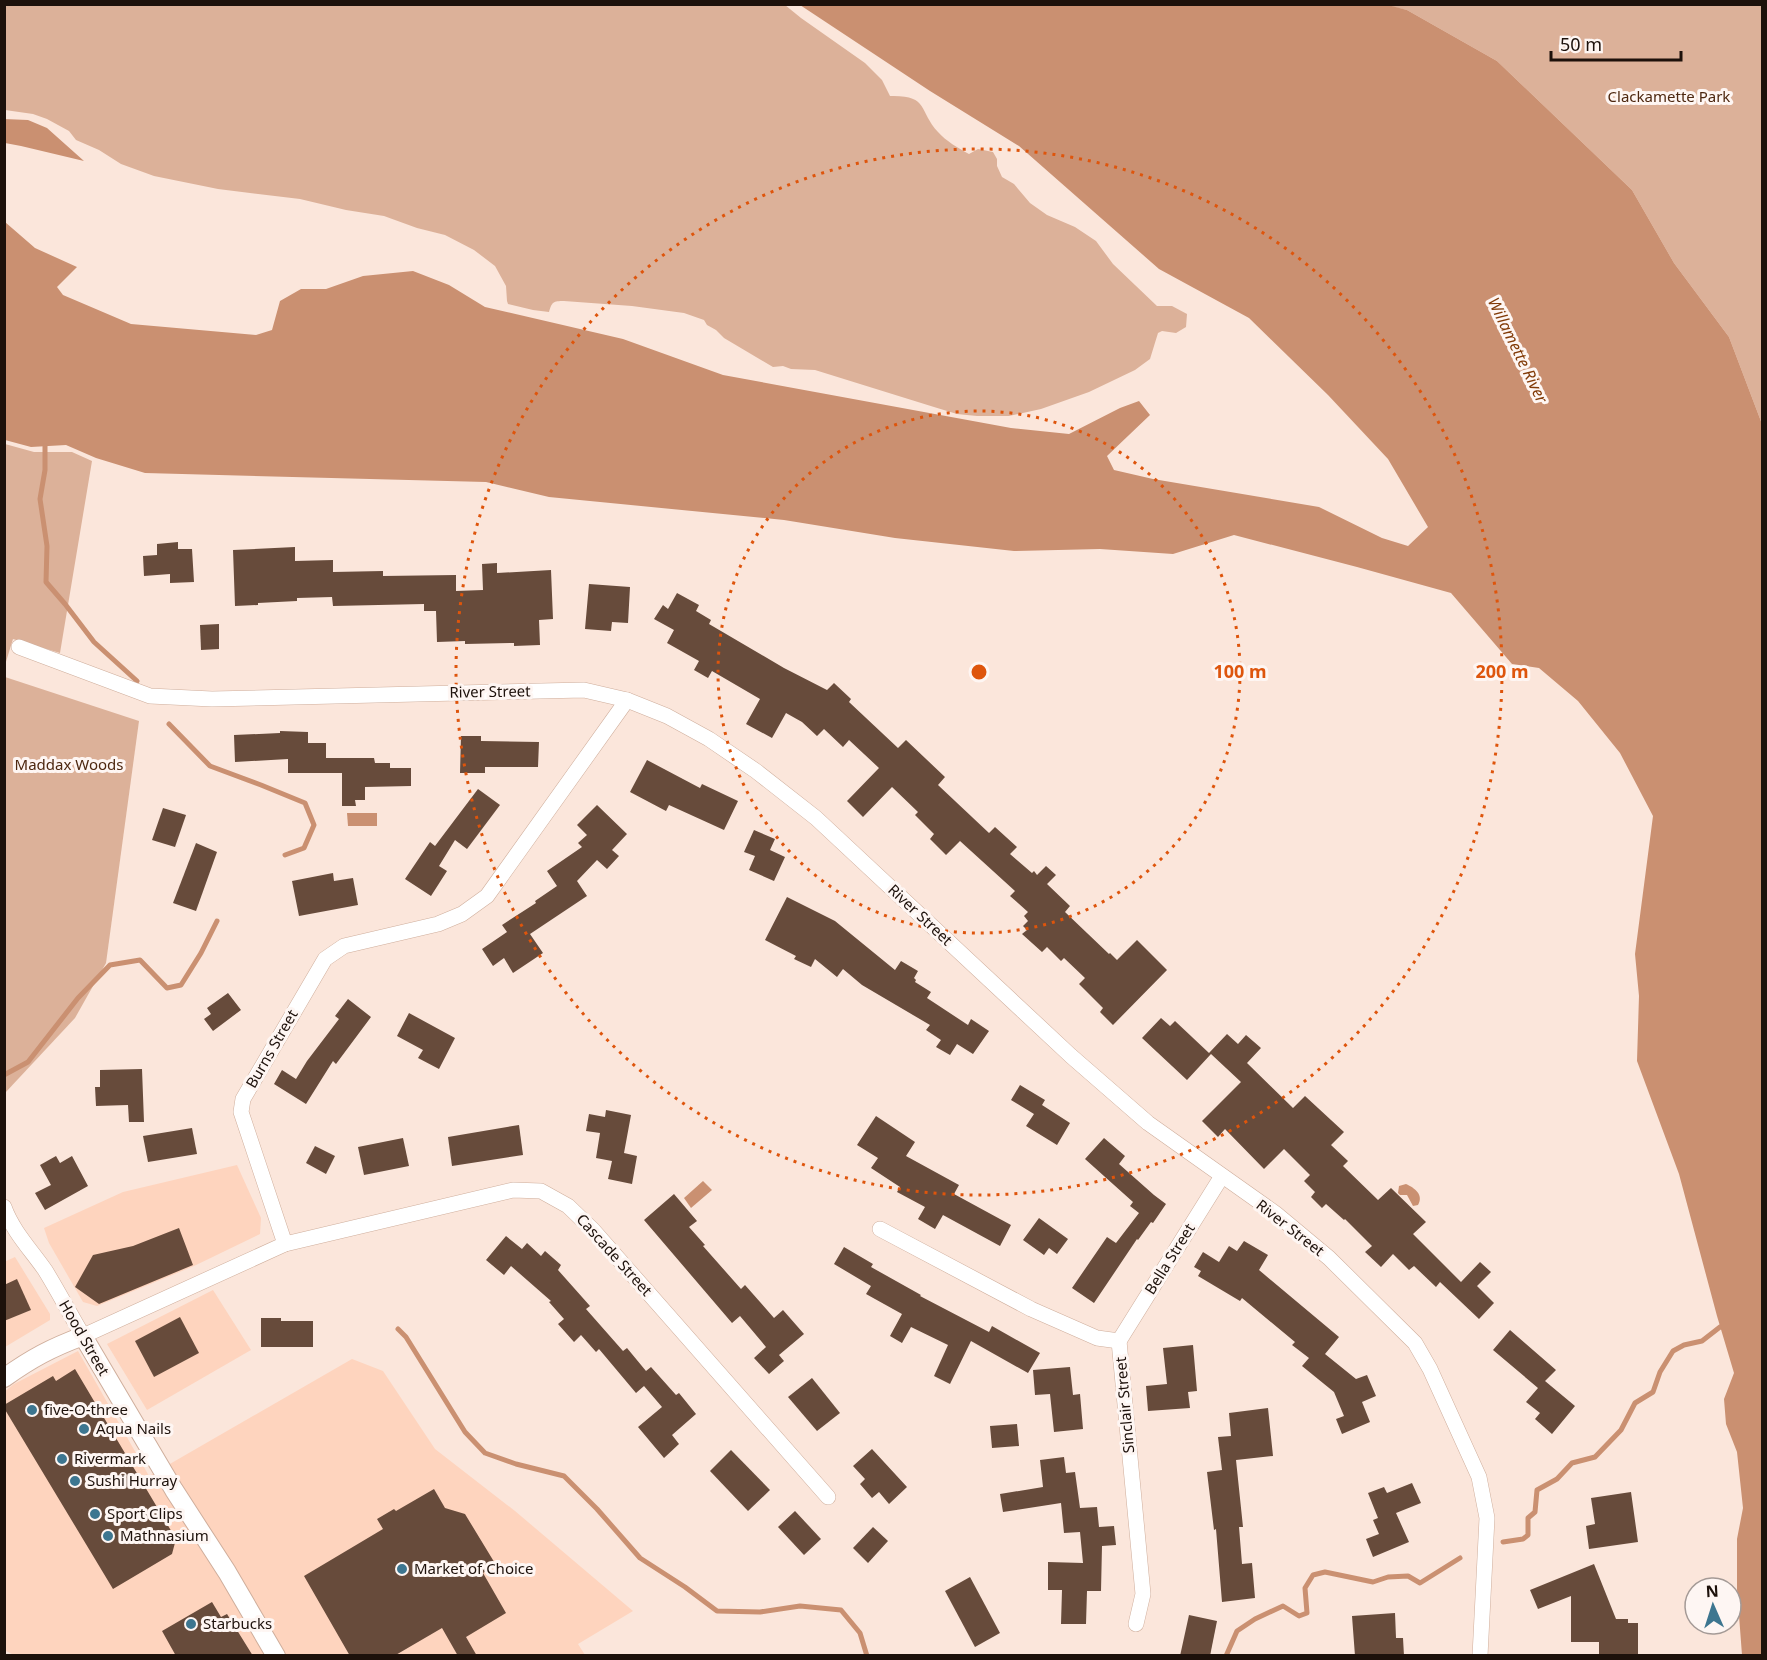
<svg xmlns="http://www.w3.org/2000/svg" width="1767" height="1660" font-family="'Noto Sans',sans-serif">
  <style>
    .built { fill: #fed4be }
    .green { fill: #dcb199 }
    .water { fill: #ca9071 }
    .lines { fill: none; stroke-linecap: round; stroke-linejoin: round }
    .stream { stroke: #ca9071; stroke-width: 5 }
    .building { fill: #674b3b }
    .minor-casing { stroke: #cfae9c; stroke-width: 16 }
    .tertiary-casing { stroke: #cfae9c; stroke-width: 20 }
    .minor { stroke: #fff; stroke-width: 15 }
    .tertiary { stroke: #fff; stroke-width: 18 }
    .ring { fill: none; stroke: #de550c; stroke-width: 3; stroke-dasharray: 3 6 }
    .poi-dot { fill: #3d7690; stroke: #fef6f3; stroke-width: 2 }
    .labels { text-anchor: middle; stroke-width: 6; stroke-linejoin: round; paint-order: stroke }
    .park-label { font-size: 15px; fill: #4d270f; stroke: #fef6f3 }
    .street-label { font-size: 15px; fill: #1d110b; stroke: #fef6f3 }
    .poi-label { font-size: 15px; fill: #1d110b; stroke: #fef6f3; text-anchor: start }
    .water-label { font-size: 16px; font-style: italic; fill: #823b08; stroke: #fef6f3 }
    .centre { fill: #de550c; stroke: #fef6f3; stroke-width: 3 }
    .ring-label { font-size: 18px; text-anchor: middle; font-weight: bold; fill: #de550c; stroke: #fef6f3; stroke-width: 6; stroke-linejoin: round; paint-order: stroke }
  </style>
  <rect width="100%" height="100%" fill="#fbe6db"/>
  <g class="built">
    <path d="M237,1165L261,1218L260,1234L194,1266L97,1306L83,1302L49,1243L44,1228L123,1192Z"/>
    <path d="M15,1257L50,1314V1320L5,1347L4,1262Z"/>
    <path d="M213,1290L251,1350L147,1410L107,1344Z"/>
    <path d="M78,1351L149,1476L352,1359L383,1371L435,1449L515,1511L633,1611L578,1644L585,1655H14L4,1650V1392L14,1384Z"/>
  </g>
  <g class="green">
    <path d="M5,4L785,5L801,18L865,63L882,80L890,96C929,95 918,110 938,132C946,141 958,148 969,154L978,149L993,152L997,159V166L1002,177L1014,184L1030,203L1047,215L1075,227L1096,241L1113,264L1157,306H1172L1187,314L1186,327L1176,333L1162,331L1158,333L1150,359L1135,370L1089,392L1041,409L1009,416H977L957,414L934,407L815,370L791,369L783,366L773,367L724,338L716,330L707,325L704,320L684,313L632,306L564,301C553,301 552,302 549,312L533,310L508,304L507,301L506,286L495,266L474,250L445,235L417,228L384,216L346,210L300,199L218,189L154,176L121,164L99,150L76,140L69,131L47,119L33,114L5,110Z"/>
    <path d="M1384,5H1762V424L1729,337L1674,263L1632,190L1497,61L1407,10Z"/>
    <path d="M5,444L34,452H72L92,461L60,653L13,639L5,665Z"/>
    <path d="M5,677L139,721L106,963L75,1018L5,1093Z"/>
  </g>
  <g class="water">
    <path d="M800,5L1384,4L1407,10L1497,61L1632,190L1674,263L1729,337L1762,424V1655H1742L1737,1589V1539L1743,1508L1737,1452L1726,1424L1724,1399L1734,1373L1717,1316L1679,1174L1637,1061L1639,996L1635,954L1653,816L1620,753L1578,701L1539,668L1512,664L1451,593L1357,567L1234,535L1173,554L1100,549L1014,551L895,538L784,520L549,497L486,482L145,473L96,458L66,445L31,447L5,440V222L35,248L77,267L57,287L63,295L131,324L256,335L272,330L280,301L301,289H326L363,276L413,271L449,285L485,307L623,339L723,375L1011,428L1069,434L1120,408L1139,401L1150,415L1107,456L1114,470L1153,479L1319,507L1382,538L1408,546L1428,527L1388,459L1328,395L1249,318L1159,269L1019,146L930,91Z"/>
    <path d="M4,119L28,120L47,128L84,161L21,146L5,143Z"/>
    <path d="M347,813H377V826H348Z"/>
    <path d="M703,1181L712,1190L691,1208L684,1198Z"/>
    <path d="M1406,1184C1415,1188 1424,1195 1418,1205L1413,1206L1407,1195H1400L1398,1193L1399,1186Z"/>
  </g>
  <g class="lines">
    <g class="stream">
      <path d="M45,446V470L40,499L47,546L46,582L65,604L94,642L137,681"/>
      <path d="M169,724L210,766L261,785L305,803L314,825L304,848L285,855"/>
      <path d="M4,1075L28,1062L78,998L110,965L140,960L167,988L181,985L201,953L217,921"/>
      <path d="M398,1329L406,1337L465,1432L485,1453L516,1464L564,1476L597,1509L640,1558L685,1587L717,1611L760,1612L800,1606L841,1610L860,1633L867,1656"/>
      <path d="M1503,1542L1523,1539L1528,1535V1518L1535,1512L1537,1490L1557,1479L1572,1463L1595,1457L1621,1430L1635,1403L1653,1392L1660,1372L1673,1351L1684,1345L1702,1341L1720,1327"/>
      <path d="M1226,1656L1237,1631L1255,1619L1283,1606L1299,1616L1307,1613L1305,1588L1313,1575L1325,1572L1373,1582L1388,1577L1408,1576L1420,1583L1460,1558"/>
    </g>
  </g>
  <g class="building">
    <path d="M178,542V549H192L194,582L170,583V574L144,576L143,556L157,555V544Z"/>
    <path d="M295,547V561L333,560V572L383,571V576L456,575V591L483,590L482,564L497,563V573L551,570L553,619L539,620L540,645L514,646V643L465,644V641L437,642L436,611H424V604L333,606L332,597L297,598V601L258,603V605L235,606L233,550Z"/>
    <path d="M589,584L630,587L628,623L612,622L611,631L585,629Z"/>
    <path d="M677,593L699,605L696,611L711,620L709,624L784,668L827,690L834,683L851,699L849,702L898,748L906,740L945,777L938,785L989,833L995,827L1017,847L1010,854L1032,873L1034,871L1037,875L1046,866L1056,875L1047,884L1070,906L1065,912L1109,954L1110,953L1117,960L1137,940L1167,970L1113,1025L1100,1012L1103,1008L1079,984L1085,978L1064,958L1061,961L1047,947L1042,952L1022,934L1027,930L1023,926L1028,921L1024,916L1028,912L1010,896L1015,891L960,841L946,855L930,839L934,834L915,815L918,812L892,787L863,817L847,801L879,768L849,740L843,747L824,729L817,736L802,722L786,713L772,738L746,724L760,699L712,671L708,678L694,670L699,661L667,643L674,630L654,619L663,605L668,609Z"/>
    <path d="M219,624V649L201,650L200,625Z"/>
    <path d="M280,731L308,732V743H326V758H374L375,763H390V768H411V786L365,787V800H355L356,806H342V773H288V759L235,762L234,735L280,733Z"/>
    <path d="M461,736H481V741L539,742L538,767H485V773H460Z"/>
    <path d="M647,760L700,788L702,784L738,801L724,830L669,805L666,811L630,792Z"/>
    <path d="M478,789L500,805L467,849L455,840L439,866L447,871L431,896L405,879L430,842L435,846Z"/>
    <path d="M597,805L627,834L612,850L619,856L607,869L597,860L577,881L587,896L530,934L543,953L513,973L504,958L493,966L482,949L507,932L502,925L536,903L535,901L557,886L547,871L582,847L578,843L587,835L577,825Z"/>
    <path d="M163,808L186,815L175,847L152,840Z"/>
    <path d="M754,830L775,839L770,850L785,857L774,881L749,870L755,856L744,852Z"/>
    <path d="M196,843L217,852L196,911L173,903Z"/>
    <path d="M333,873L334,881L353,878L358,905L299,916L292,881Z"/>
    <path d="M787,897L835,921L895,970L901,961L918,971L914,978L916,980L915,982L931,992L927,998L968,1025L971,1019L989,1031L973,1054L957,1044L950,1055L936,1047L941,1040L926,1030L930,1025L862,985L843,969L837,977L815,959L811,967L794,959L796,956L765,940Z"/>
    <path d="M228,993L241,1010L213,1031L204,1019L211,1014L207,1008Z"/>
    <path d="M348,999L371,1017L336,1064L333,1061L306,1104L274,1084L282,1070L296,1079L307,1061L339,1019L335,1016Z"/>
    <path d="M409,1013L455,1038L439,1069L418,1058L423,1050L397,1036Z"/>
    <path d="M1161,1018L1170,1026L1175,1021L1209,1053L1227,1034L1238,1044L1246,1035L1261,1048L1247,1063L1293,1108L1305,1096L1344,1132L1331,1145L1348,1161L1343,1166L1378,1200L1391,1188L1426,1222L1413,1234L1461,1282L1480,1262L1491,1272L1477,1286L1494,1303L1479,1319L1440,1282L1436,1287L1414,1266L1409,1270L1393,1254L1381,1267L1365,1252L1372,1246L1345,1219L1344,1220L1326,1204L1322,1208L1311,1197L1315,1192L1304,1181L1310,1175L1284,1149L1264,1169L1225,1129L1218,1137L1202,1121L1241,1082L1211,1054L1187,1080L1142,1038Z"/>
    <path d="M142,1069L144,1122H129L128,1105L96,1106L95,1087H100V1070Z"/>
    <path d="M1020,1085L1045,1100L1042,1105L1070,1123L1057,1145L1026,1126L1034,1114L1011,1100Z"/>
    <path d="M606,1110L631,1115L624,1153L637,1156L632,1184L608,1179L612,1161L596,1158L600,1133L586,1131L589,1114L605,1117Z"/>
    <path d="M876,1116L915,1142L906,1156L959,1185L954,1194L1011,1225L1000,1246L943,1215L935,1229L918,1219L925,1207L897,1192L900,1187L871,1168L878,1158L857,1145Z"/>
    <path d="M519,1125L523,1155L452,1166L448,1137Z"/>
    <path d="M192,1128L197,1154L148,1162L143,1136Z"/>
    <path d="M403,1138L409,1166L364,1175L358,1147Z"/>
    <path d="M1104,1138L1125,1156L1119,1164L1154,1195L1166,1204L1153,1223L1151,1222L1138,1240L1137,1239L1094,1303L1072,1288L1107,1237L1116,1243L1139,1213L1130,1206L1133,1202L1085,1159Z"/>
    <path d="M315,1146L335,1156L326,1174L306,1163Z"/>
    <path d="M56,1156L60,1163L72,1156L88,1186L45,1210L35,1193L51,1185L40,1165Z"/>
    <path d="M674,1194L697,1221L689,1227L705,1245L703,1246L741,1289L745,1285L774,1318L783,1310L804,1334L779,1355L784,1361L769,1374L754,1358L766,1347L740,1316L732,1323L644,1220Z"/>
    <path d="M1039,1218L1068,1239L1057,1254L1049,1248L1044,1255L1023,1240Z"/>
    <path d="M179,1228L193,1265L99,1304L75,1287L93,1255L133,1246Z"/>
    <path d="M506,1236L522,1249L527,1243L541,1256L545,1251L561,1265L558,1270L590,1306L586,1309L623,1351L627,1348L646,1371L651,1367L676,1395L679,1393L696,1414L672,1435L679,1444L664,1458L638,1427L662,1407L644,1386L636,1393L599,1349L596,1352L581,1335L574,1342L558,1324L564,1319L549,1302L551,1301L511,1266L504,1275L486,1260Z"/>
    <path d="M1244,1241L1268,1255L1259,1270L1339,1337L1325,1354L1356,1379L1367,1375L1376,1396L1362,1402L1370,1422L1342,1434L1336,1419L1344,1416L1334,1392L1302,1366L1309,1358L1292,1345L1295,1342L1242,1298L1240,1301L1198,1276L1201,1271L1194,1267L1203,1252L1219,1262L1229,1246L1237,1251Z"/>
    <path d="M844,1247L873,1264L871,1267L921,1295L920,1296L989,1332L992,1326L1040,1353L1028,1373L971,1341L950,1384L934,1376L948,1345L911,1327L902,1343L890,1336L902,1314L866,1294L871,1286L834,1264Z"/>
    <path d="M17,1279L31,1310L4,1321V1285Z"/>
    <path d="M180,1317L199,1353L154,1377L135,1341Z"/>
    <path d="M261,1318H281V1321H313V1347H261Z"/>
    <path d="M1510,1330L1556,1370L1545,1381L1575,1406L1552,1434L1535,1419L1540,1413L1526,1402L1538,1388L1493,1350Z"/>
    <path d="M1193,1345L1197,1391L1188,1392L1190,1408L1148,1411L1146,1386L1167,1384L1163,1348Z"/>
    <path d="M1070,1367L1073,1395L1080,1394L1083,1429L1054,1432L1050,1394L1035,1395L1033,1370Z"/>
    <path d="M75,1369L176,1539L172,1554L113,1589L4,1408V1405L53,1376L56,1381Z"/>
    <path d="M812,1378L840,1413L817,1431L788,1397Z"/>
    <path d="M1268,1408L1273,1456L1236,1460L1243,1527H1239L1242,1564L1252,1563L1255,1598L1222,1602L1216,1529L1214,1530L1207,1472L1222,1470L1218,1437L1231,1436L1229,1413Z"/>
    <path d="M1017,1424L1019,1446L992,1448L990,1426Z"/>
    <path d="M872,1449L907,1487L889,1504L879,1492L872,1498L860,1484L865,1479L853,1466Z"/>
    <path d="M731,1450L770,1490L748,1511L710,1471Z"/>
    <path d="M1064,1457L1066,1473L1075,1472L1080,1508L1097,1507L1099,1527L1114,1526L1116,1545L1102,1546L1101,1591H1087L1086,1624H1061L1062,1590H1048V1562L1083,1563L1080,1532L1064,1533L1061,1503L1003,1512L1000,1494L1043,1487L1040,1460Z"/>
    <path d="M1412,1483L1421,1503L1396,1513L1409,1542L1373,1557L1366,1539L1379,1534L1373,1520L1378,1518L1368,1493L1384,1487L1387,1493Z"/>
    <path d="M434,1489L445,1508L465,1514L496,1565L483,1573L506,1613L466,1637L477,1656H458L442,1628L394,1656H350L304,1576L383,1529L377,1519L394,1509L396,1511Z"/>
    <path d="M1631,1492L1638,1542L1589,1549L1586,1526L1595,1524L1591,1498Z"/>
    <path d="M795,1511L821,1539L804,1555L778,1527Z"/>
    <path d="M873,1527L888,1541L868,1563L853,1548Z"/>
    <path d="M1594,1564L1616,1619H1628V1623H1638V1656H1599V1642H1571V1596L1538,1609L1530,1590Z"/>
    <path d="M970,1577L1000,1633L975,1647L945,1591Z"/>
    <path d="M212,1602L221,1617L227,1614L253,1656H176L162,1631Z"/>
    <path d="M1395,1613L1396,1638H1403L1404,1656H1355L1352,1616Z"/>
    <path d="M1189,1615L1217,1621L1210,1656H1180Z"/>
  </g>
  <g class="lines">
    <defs>
      <g id="minor">
        <path d="M19,647L150,696L212,699L584,690L627,700L667,716L709,739L756,771L816,818L1071,1056L1148,1123L1275,1213L1329,1258L1415,1343L1430,1369L1479,1477L1487,1518L1480,1656"/>
        <path d="M4,1207C12,1230 31,1250 45,1270C58,1291 70,1314 83,1336L285,1244L513,1190L541,1191L568,1206L593,1230L828,1497"/>
        <path d="M880,1229L1031,1309L1097,1338L1119,1341"/>
        <path d="M285,1244L241,1112L243,1099L325,959L344,946L438,924L462,914L487,896L627,700"/>
        <path d="M1119,1341L1143,1594L1136,1624"/>
        <path d="M1119,1341L1222,1176"/>
      </g>
      <path id="tertiary" d="M4,1378C32,1358 51,1348 83,1336L174,1490L227,1572L276,1656"/>
    </defs>
    <use href="#minor" class="minor-casing"/>
    <use href="#tertiary" class="tertiary-casing"/>
    <use href="#minor" class="minor"/>
    <use href="#tertiary" class="tertiary"/>
  </g>
  <g class="ring">
    <circle cx="979" cy="672" r="261"/>
    <circle cx="979" cy="672" r="523"/>
  </g>
  <g class="poi-dot">
    <circle cx="32" cy="1410" r="6"/>
    <circle cx="84" cy="1429" r="6"/>
    <circle cx="62" cy="1459" r="6"/>
    <circle cx="75" cy="1481" r="6"/>
    <circle cx="95" cy="1514" r="6"/>
    <circle cx="108" cy="1536" r="6"/>
    <circle cx="402" cy="1569" r="6"/>
    <circle cx="191" cy="1624" r="6"/>
  </g>
  <g class="labels">
    <g class="park-label">
      <text x="1669" y="102">Clackamette Park</text>
      <text x="69" y="770">Maddax Woods</text>
    </g>
    <g class="street-label">
      <text transform="translate(490 692) rotate(-1)" y="5">River Street</text>
      <text transform="translate(920 915) rotate(43)" y="5">River Street</text>
      <text transform="translate(272 1049) rotate(-60)" y="5">Burns Street</text>
      <text transform="translate(1290 1228) rotate(38)" y="5">River Street</text>
      <text transform="translate(614 1255) rotate(48)" y="5">Cascade Street</text>
      <text transform="translate(1170 1259) rotate(-58)" y="5">Bella Street</text>
      <text transform="translate(84 1338) rotate(60)" y="5">Hood Street</text>
      <text transform="translate(1125 1405) rotate(-95)" y="5">Sinclair Street</text>
    </g>
    <g class="poi-label">
      <text x="44" y="1415">five-O-three</text>
      <text x="96" y="1434">Aqua Nails</text>
      <text x="74" y="1464">Rivermark</text>
      <text x="87" y="1486">Sushi Hurray</text>
      <text x="107" y="1519">Sport Clips</text>
      <text x="120" y="1541">Mathnasium</text>
      <text x="414" y="1574">Market of Choice</text>
      <text x="203" y="1629">Starbucks</text>
    </g>
    <g class="water-label">
      <text transform="translate(1518 350) rotate(64)" y="6">Willamette River</text>
    </g>
  </g>
  <circle cx="979" cy="672" r="9" class="centre"/>
  <g class="ring-label">
    <text x="1240" y="678">100 m</text>
    <text x="1502" y="678">200 m</text>
  </g>
  <rect width="1767" height="1660" fill="none" stroke="#1d110b" stroke-width="12"/>
  <g transform="translate(1713 1606) rotate(357)"><circle r="28" fill="#fef6f3" stroke="#a49a96" stroke-width="1.5"/>
  <path d="M0-4.5L10 22L0 15L-10 22Z" fill="#3d7690"/>
  <text y="-9" font-size="16" font-weight="bold" text-anchor="middle" fill="#1d110b">N</text>
  </g>
  <path d="M1551 51v9h130v-9" fill="none" stroke="#1d110b" stroke-width="3"/>
  <text x="1560" y="51" font-size="18" fill="#1d110b" stroke="#fef6f3" stroke-width="4.5" paint-order="stroke">50 m</text>
</svg>
